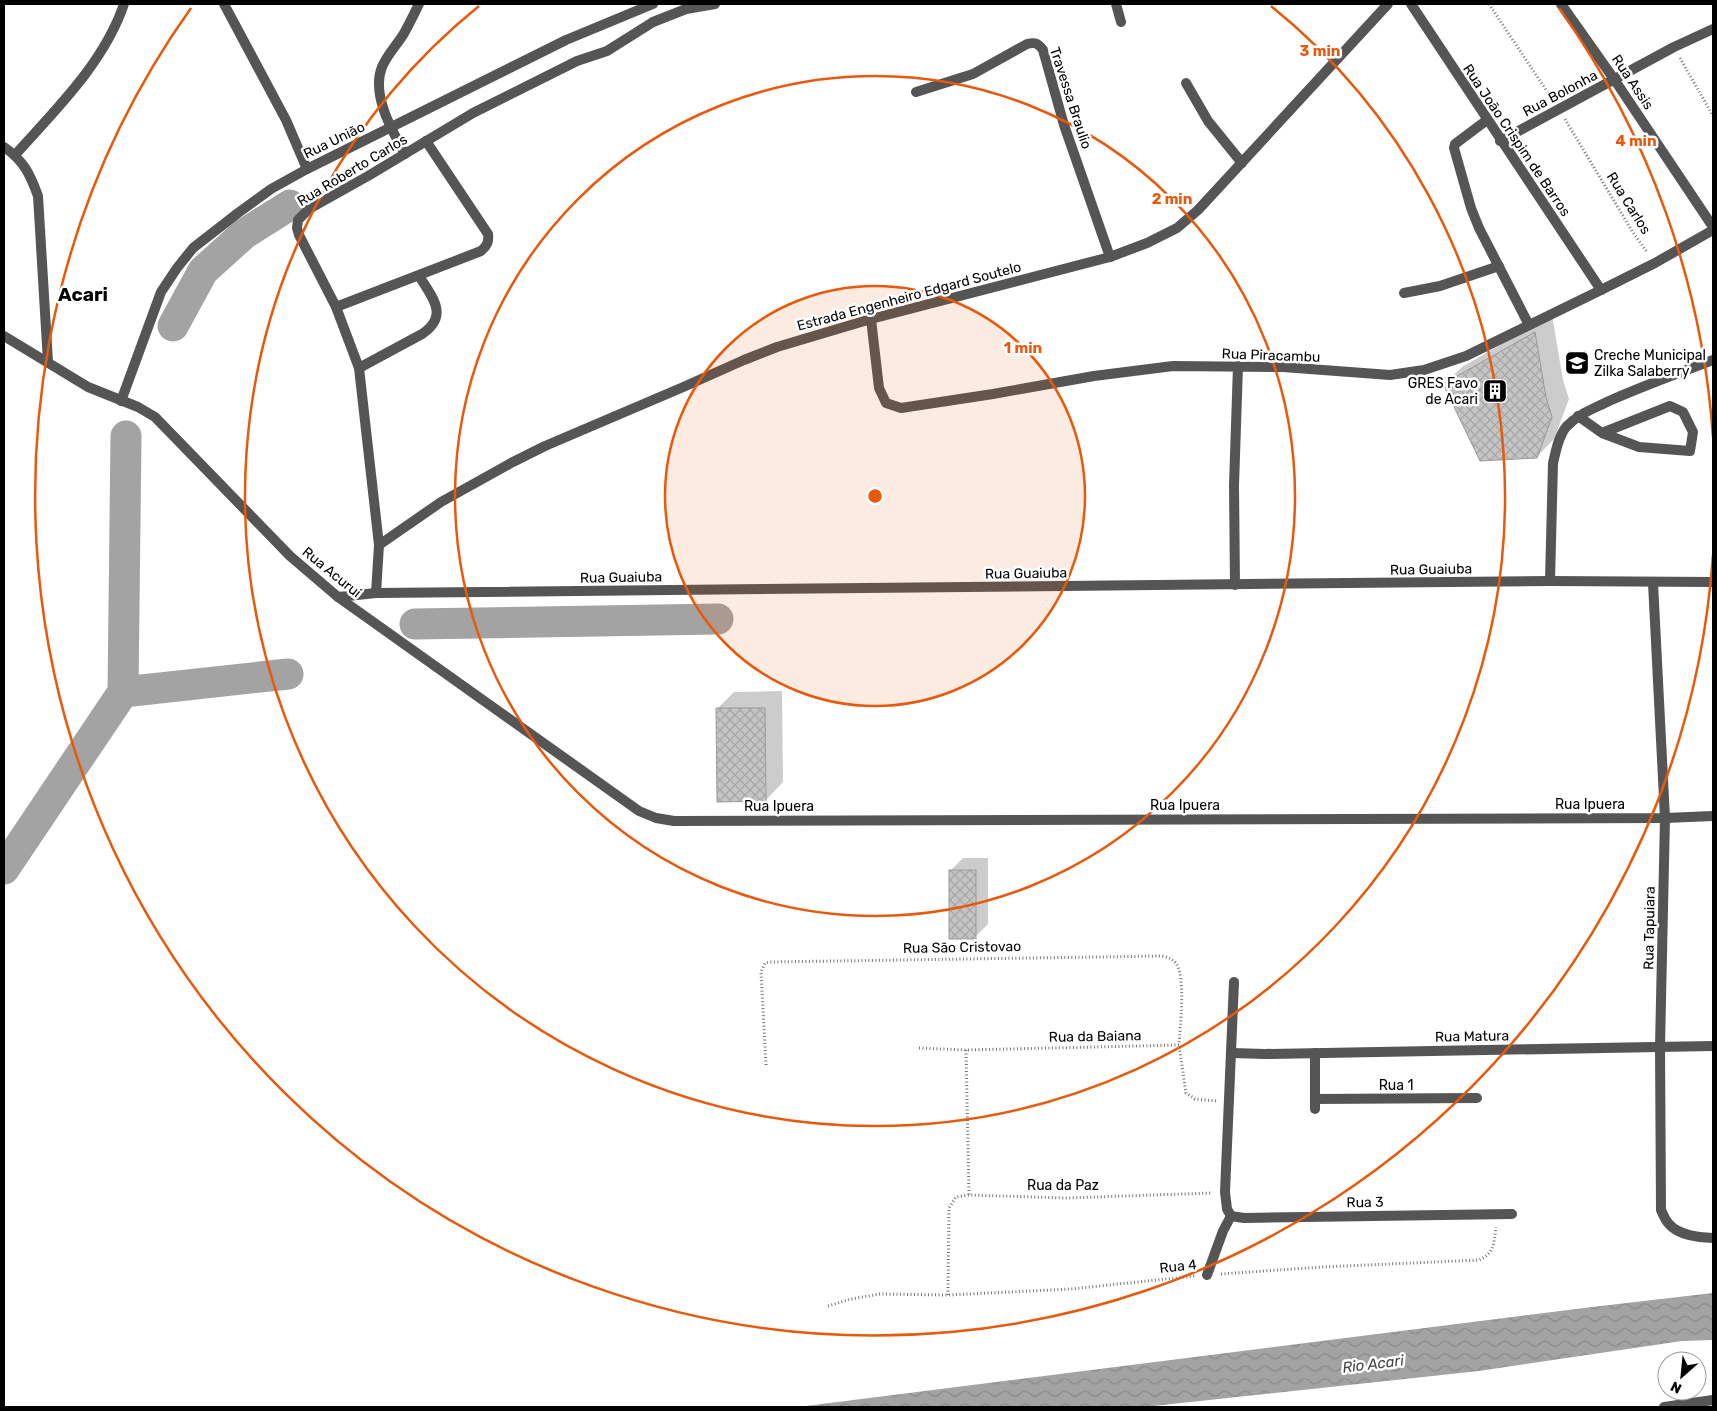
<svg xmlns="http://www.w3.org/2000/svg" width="1717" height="1411" font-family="Rubik,sans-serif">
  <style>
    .water { fill: url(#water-waves) }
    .shadow { fill: #0003 }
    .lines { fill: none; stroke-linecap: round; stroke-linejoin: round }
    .river { stroke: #a3a3a3; stroke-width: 31 }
    .building { fill: url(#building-cross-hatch); stroke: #999 }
    .path { stroke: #777; stroke-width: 3; stroke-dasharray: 1 2.5; stroke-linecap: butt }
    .service { stroke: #555; stroke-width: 10 }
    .minor { stroke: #555; stroke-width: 10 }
    .ring { fill: none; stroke: #e8590c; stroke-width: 2.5 }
    .labels { text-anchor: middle; stroke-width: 5; stroke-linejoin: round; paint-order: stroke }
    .street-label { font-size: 14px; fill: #000; stroke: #fff }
    .poi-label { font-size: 14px; fill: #000; stroke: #fff; text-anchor: start }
    .water-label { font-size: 15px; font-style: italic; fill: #444; stroke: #fff }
    .district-label { font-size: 19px; font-weight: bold; fill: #000; stroke: #fff }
    .centre { fill: #e8590c; stroke: #fff; stroke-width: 2.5 }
    .ring-label { font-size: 15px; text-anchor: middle; font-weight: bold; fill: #e8590c; stroke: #fff; stroke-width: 5; stroke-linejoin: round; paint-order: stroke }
  </style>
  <defs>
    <pattern id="water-waves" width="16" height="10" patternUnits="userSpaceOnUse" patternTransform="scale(1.25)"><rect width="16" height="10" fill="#a3a3a3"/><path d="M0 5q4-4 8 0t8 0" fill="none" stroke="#8b8b8b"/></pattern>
    <pattern id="building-cross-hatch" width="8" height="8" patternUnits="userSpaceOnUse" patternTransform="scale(1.25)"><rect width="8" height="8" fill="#c4c4c4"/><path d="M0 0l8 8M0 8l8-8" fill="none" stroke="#a7a7a7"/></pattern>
  </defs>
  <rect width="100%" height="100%" fill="#fff"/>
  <path class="water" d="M1713,1293V1340L1682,1341L1479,1371L1144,1407H798L1592,1307Z"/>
  <g class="shadow">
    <path d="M1552,315L1563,380L1569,399L1554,439L1537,457L1444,384L1462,367Z"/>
    <path d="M782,691L783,782L766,800L717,709L734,692Z"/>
    <path d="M963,858H988V924L975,937L950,871Z"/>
  </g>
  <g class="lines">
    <g class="river">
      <path d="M173,326L203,271L244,234L290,205"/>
      <path d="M415,624L718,619"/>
      <path d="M123,692L288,674"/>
      <path d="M4,869L123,692L126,436"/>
    </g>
  </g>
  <g class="building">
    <path d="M1535,332L1546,397L1552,417L1537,458L1480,461L1443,384Z"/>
    <path d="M716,708H765L766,801L717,802Z"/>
    <rect x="949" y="870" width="27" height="69"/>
  </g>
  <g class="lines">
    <g class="path">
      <path d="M1489,4L1552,99"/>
      <path d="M1680,58L1713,116"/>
      <path d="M1565,119L1632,231L1647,252"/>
      <path d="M919,1048L966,1050L1179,1045L1186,1093L1195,1099L1217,1101"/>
      <path d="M966,1050L969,1195"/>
      <path d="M766,1065L761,972L765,963L770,962L1162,956C1168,957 1172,959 1176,963C1186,978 1180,1027 1179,1045"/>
      <path d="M1221,1274L1322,1267L1479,1260C1495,1253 1494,1242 1496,1227"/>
      <path d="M948,1295L949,1208L956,1197L969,1195L1066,1198L1212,1193"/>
      <path d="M828,1306L851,1299L880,1294L948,1295L1071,1289L1195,1276"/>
    </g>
    <path class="service" d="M1578,416L1602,433L1639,447L1690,451L1693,432L1683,412L1670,406L1602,433"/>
    <g class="minor">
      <path d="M224,4L286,120L307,169"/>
      <path d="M1116,4L1121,22"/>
      <path d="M1411,4L1601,290"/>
      <path d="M1561,4L1614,79L1713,227"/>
      <path d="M1186,83L1208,121L1242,163"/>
      <path d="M916,92L973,74L1027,44C1035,42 1038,43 1043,50L1064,125L1110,257"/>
      <path d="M1487,120L1455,144L1454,148L1471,208L1479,228L1529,325"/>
      <path d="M1500,141L1674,47L1713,29"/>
      <path d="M4,147C24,161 30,174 38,196L48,362"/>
      <path d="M405,154C392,131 371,94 382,67C387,55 396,46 403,35C409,25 414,14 419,4"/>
      <path d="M15,155C56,109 104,63 124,4"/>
      <path d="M1404,293L1440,286L1499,266"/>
      <path d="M336,307L481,251C487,246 489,242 488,234L426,141"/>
      <path d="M871,319L879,388L886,403L901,408L993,394L1094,376L1173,366L1283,367L1390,375L1424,370L1466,356L1601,290L1655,263L1713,230"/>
      <path d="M4,336L88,387L138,407L155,417L290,556L338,597L639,811L656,818L674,821L1665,818L1713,816"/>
      <path d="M359,368L422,334C449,316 433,298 419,276"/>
      <path d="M121,401L161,292L177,268L193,248L238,213L271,189L307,169L566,40L653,4"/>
      <path d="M379,545L441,502L511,463L545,446L681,388L744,360L777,347L871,319L1110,257L1147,243L1177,228L1198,210L1388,4"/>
      <path d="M1550,581L1553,463C1556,451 1558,437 1566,427C1578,414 1593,409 1609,401C1643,386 1678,373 1713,360"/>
      <path d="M1653,583L1665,818L1660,1046L1661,1210C1663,1214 1665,1220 1669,1224C1678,1235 1700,1238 1713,1238"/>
      <path d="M1235,585L1234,485L1238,366"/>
      <path d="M376,593L379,545L359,368L336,307L299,235L297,228L298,220L309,209L368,176L473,113L577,61L607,51L653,22L686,9L715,4"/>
      <path d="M338,597L376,593L1550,581L1713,582"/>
      <path d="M1234,982L1225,1192L1227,1209L1231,1216L1244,1218L1512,1214"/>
      <path d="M1232,1053L1265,1054L1713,1046"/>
      <path d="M1315,1053V1109"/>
      <path d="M1315,1099L1477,1098"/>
      <path d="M1207,1275L1223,1231L1231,1216"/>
      <path d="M1664,1407L1713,1400"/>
    </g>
  </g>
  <circle cx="875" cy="496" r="210" fill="#e8590c" fill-opacity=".12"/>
  <g class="ring">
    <circle cx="875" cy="496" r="210"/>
    <circle cx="875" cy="496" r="420"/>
    <path d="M1271 6A630 630 0 1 1 479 6"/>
    <path d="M1713 555A840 840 0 1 1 191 8M1559 8A840 840 0 0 1 1713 437"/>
  </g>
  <defs>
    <symbol id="school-square" viewBox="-11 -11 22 22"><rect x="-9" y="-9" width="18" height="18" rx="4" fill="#000" stroke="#fff"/><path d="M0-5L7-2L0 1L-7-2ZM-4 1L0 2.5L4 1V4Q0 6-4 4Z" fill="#fff"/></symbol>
    <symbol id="building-square" viewBox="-11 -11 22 22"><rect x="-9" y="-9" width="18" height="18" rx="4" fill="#000" stroke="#fff"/><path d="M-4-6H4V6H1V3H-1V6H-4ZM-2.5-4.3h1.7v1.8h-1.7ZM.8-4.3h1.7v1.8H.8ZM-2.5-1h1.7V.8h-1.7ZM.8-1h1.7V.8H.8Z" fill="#fff"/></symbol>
  </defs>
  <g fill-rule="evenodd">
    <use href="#school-square" x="1563" y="349" width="28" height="28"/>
    <use href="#building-square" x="1481" y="377" width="28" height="28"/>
  </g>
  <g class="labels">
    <g class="street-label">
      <text transform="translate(1633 82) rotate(56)" y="5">Rua Assis</text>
      <text transform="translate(1560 93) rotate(-28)" y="5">Rua Bolonha</text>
      <text transform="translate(1071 98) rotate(72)" y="5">Travessa Braulio</text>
      <text transform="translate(334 140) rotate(-26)" y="5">Rua União</text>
      <text transform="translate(1517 140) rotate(56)" y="5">Rua Joāo Crispim de Barros</text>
      <text transform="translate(352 170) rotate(-31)" y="5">Rua Roberto Carlos</text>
      <text transform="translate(1629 203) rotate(58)" y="5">Rua Carlos</text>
      <text transform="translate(909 296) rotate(-15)" y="5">Estrada Engenheiro Edgard Soutelo</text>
      <text transform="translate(1271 355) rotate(2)" y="5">Rua Piracambu</text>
      <text transform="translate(1431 569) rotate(-1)" y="5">Rua Guaiuba</text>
      <text transform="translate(332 572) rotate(39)" y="5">Rua Acurui</text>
      <text transform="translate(1026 573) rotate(-1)" y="5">Rua Guaiuba</text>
      <text transform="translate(621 577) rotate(-1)" y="5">Rua Guaiuba</text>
      <text x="1590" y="809">Rua Ipuera</text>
      <text x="1185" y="810">Rua Ipuera</text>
      <text x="779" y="811">Rua Ipuera</text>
      <text transform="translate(1649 928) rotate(-89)" y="5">Rua Tapuiara</text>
      <text transform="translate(962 947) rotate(-1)" y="5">Rua Sāo Cristovao</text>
      <text transform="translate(1095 1036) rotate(-1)" y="5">Rua da Baiana</text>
      <text transform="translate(1472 1036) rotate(-1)" y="5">Rua Matura</text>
      <text x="1396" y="1090">Rua 1</text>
      <text x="1063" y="1190">Rua da Paz</text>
      <text transform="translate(1365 1202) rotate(-1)" y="5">Rua 3</text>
      <text transform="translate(1178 1266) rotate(-6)" y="5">Rua 4</text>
    </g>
    <g class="poi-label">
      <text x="1594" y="360">Creche Municipal<tspan x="1594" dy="16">Zilka Salaberry</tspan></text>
      <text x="1478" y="388" text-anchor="end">GRES Favo<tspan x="1478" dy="16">de Acari</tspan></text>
    </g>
    <g class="water-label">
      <text transform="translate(1373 1364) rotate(-7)" y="5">Rio Acari</text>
    </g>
    <g class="district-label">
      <text x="83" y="301">Acari</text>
    </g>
  </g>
  <circle cx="875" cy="496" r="8" class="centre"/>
  <g class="ring-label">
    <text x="1320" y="56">3 min</text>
    <text x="1636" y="146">4 min</text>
    <text x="1172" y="204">2 min</text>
    <text x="1023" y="353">1 min</text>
  </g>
  <rect width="1717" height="1411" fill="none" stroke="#000000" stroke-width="10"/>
  <g transform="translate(1682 1376) rotate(207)"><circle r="24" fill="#ffffff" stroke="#999999"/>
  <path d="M0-4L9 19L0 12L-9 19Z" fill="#000000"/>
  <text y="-8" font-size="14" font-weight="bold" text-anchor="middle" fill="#000000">N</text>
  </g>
</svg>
